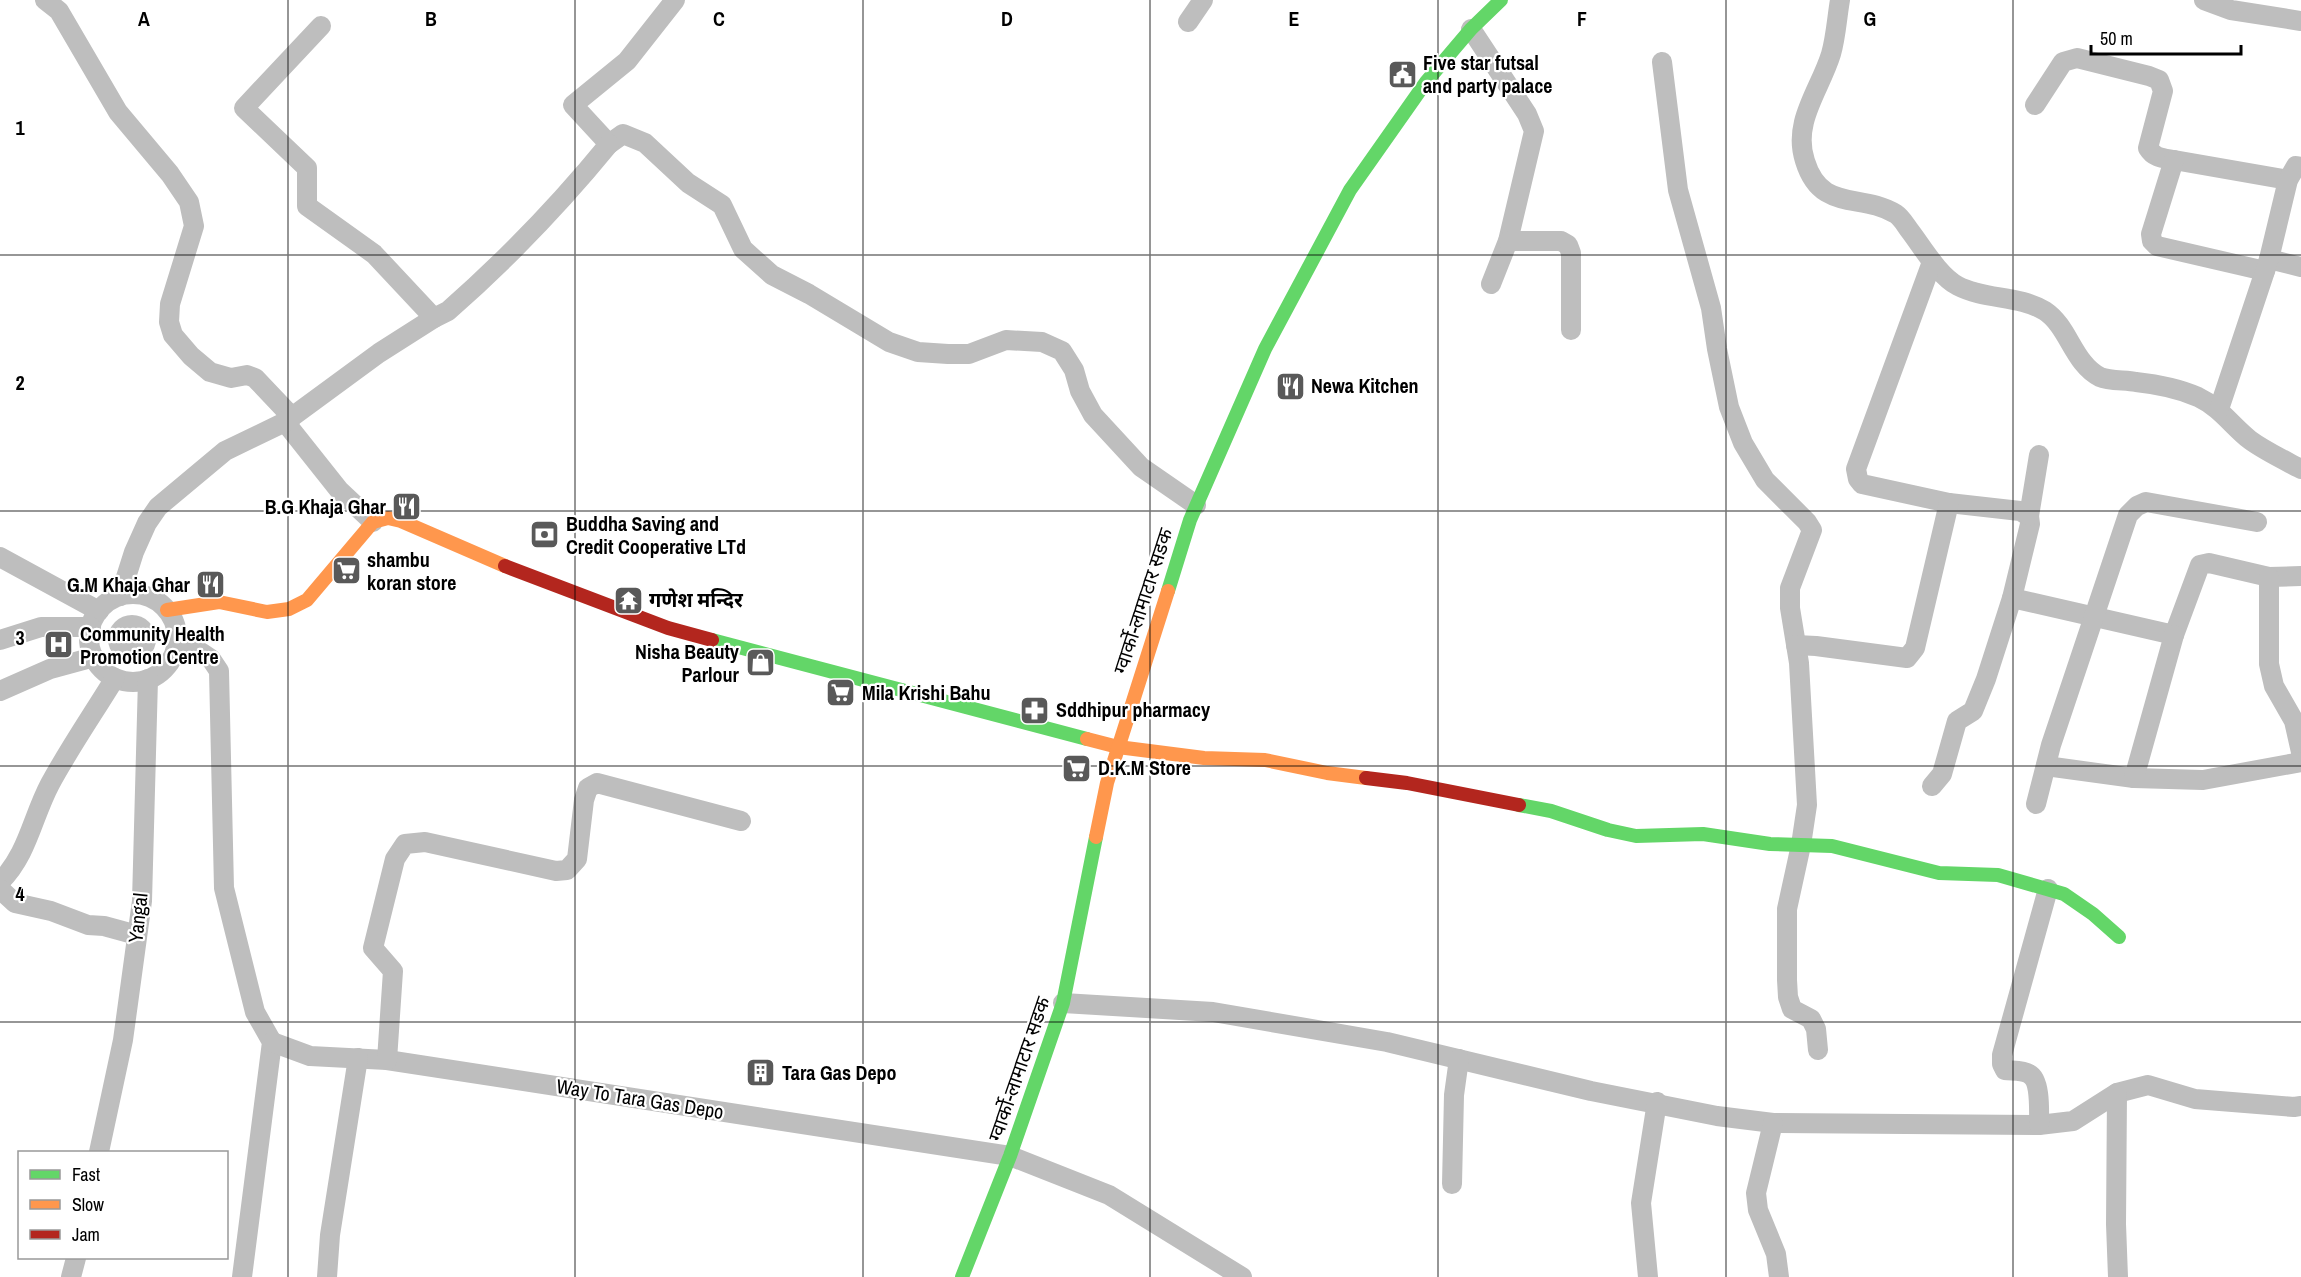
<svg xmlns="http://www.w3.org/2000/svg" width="2301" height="1277" font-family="'Archivo Narrow','Noto Sans Devanagari',sans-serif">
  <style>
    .water { fill: #bfbfbf }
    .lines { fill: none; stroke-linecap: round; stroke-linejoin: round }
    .street { stroke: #bebebe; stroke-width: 20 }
    .fast { stroke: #63d668; stroke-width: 14 }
    .slow { stroke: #ff974d; stroke-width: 14 }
    .jam { stroke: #b3261e; stroke-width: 14 }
    .grid { fill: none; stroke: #000; stroke-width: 1.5; stroke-opacity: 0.55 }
    .labels { text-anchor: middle; stroke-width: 4.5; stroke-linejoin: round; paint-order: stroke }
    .poi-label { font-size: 20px; font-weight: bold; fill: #000; stroke: #fff; text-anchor: start }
    .street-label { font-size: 20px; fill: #000; stroke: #fff }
    .grid-label { font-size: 20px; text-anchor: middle; font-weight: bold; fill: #000; stroke: #fff; stroke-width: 4.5; stroke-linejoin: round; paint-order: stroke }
  </style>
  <rect width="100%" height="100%" fill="#fff"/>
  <circle class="water" cx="132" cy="639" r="24"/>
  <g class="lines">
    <g class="street">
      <path d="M45,0L59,11L118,112L170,174L189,202L194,226L170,304L169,322L173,335L191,356L210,372L231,378L247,375L255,378L292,417"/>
      <path d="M675,0L627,61L573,105L609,144L623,134L645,143L688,183L722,205L743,249L772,275L809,294L889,342L918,352L948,354H969L1006,340L1042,342L1062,351L1074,370L1080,391L1093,415L1141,467L1196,505"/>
      <path d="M1840,0C1837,17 1836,37 1831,54C1820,90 1792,122 1805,161C1821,213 1860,192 1896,214C1902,218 1906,226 1910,231C1923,248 1939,276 1958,286C1985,300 2019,295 2045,311C2069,327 2073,363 2100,377C2109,381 2126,380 2136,382C2155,384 2180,389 2198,397C2221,408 2231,425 2250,440C2265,451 2284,460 2301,469"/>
      <path d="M2204,0L2231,10L2301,21"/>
      <path d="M1188,22L1203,0"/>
      <path d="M1471,29L1527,114L1534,131L1508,241L1491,284"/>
      <path d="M1662,62L1678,190L1711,308L1717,349L1729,407L1743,443L1765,480L1807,522L1812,530L1790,588V608L1799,663L1807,805L1801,845L1787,909V980L1788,997L1792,1009L1811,1019L1816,1029L1818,1050"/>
      <path d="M2035,105L2063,62L2077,58L2149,76L2159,80L2163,91L2148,148C2154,158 2163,158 2174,160L2288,180"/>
      <path d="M2174,160L2151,234L2152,241L2157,246L2265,271"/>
      <path d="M1508,241H1561L1568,245L1571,253V330"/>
      <path d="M2269,259L2301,267"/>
      <path d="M1932,262L1856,469L1858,479L1862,484L1949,503L2020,511L2029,516L2030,524L2012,598L2174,635L2200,565L2209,563L2269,577L2301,576"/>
      <path d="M434,318L448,311C506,260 560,204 609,144"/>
      <path d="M2219,409L2269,259L2288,180L2296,166L2301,167"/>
      <path d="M285,422L339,490L373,522"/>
      <path d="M2029,516L2039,455"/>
      <path d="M0,557L99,611"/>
      <path d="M2269,577V664L2274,686L2294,721L2301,752"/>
      <circle cx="133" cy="638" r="44"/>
      <path d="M120,596L134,552L147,523L158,507L225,451L285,422L379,353L434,318L374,254L307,206V168L244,108L321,26"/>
      <path d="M177,636L211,659L219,671L224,888L255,1012L272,1042L242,1277"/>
      <path d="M0,640L41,627H91"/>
      <path d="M1796,645L1816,646L1907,658L1915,648L1949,503"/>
      <path d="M0,691L50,669L94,657"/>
      <path d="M2046,766L2134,778L2203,780L2301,762"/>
      <path d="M2134,778L2174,635"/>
      <path d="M1932,786L1942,774L1957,721L1973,711L1986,679L2012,598"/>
      <path d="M2036,804L2051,745L2128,515L2137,506L2146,502L2257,522"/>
      <path d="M0,882C28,854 32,818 50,784C70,747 93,714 115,678"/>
      <path d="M0,889L15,903L51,911L88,925L104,926L137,935"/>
      <path d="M1063,1003L1213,1012L1387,1042L1591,1091L1717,1116L1773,1123L2039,1125L2073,1121L2117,1093L2148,1085L2195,1099L2294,1107L2301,1106"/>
      <path d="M272,1042L310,1056L387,1060L1010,1156L1109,1195L1242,1277"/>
      <path d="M387,1060L393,971L373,948L395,859L405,844L425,842L556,871L567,870L577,859L584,800L588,788L597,783L741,821"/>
      <path d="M2117,1093L2116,1224L2118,1277"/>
      <path d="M1773,1123L1756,1193L1758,1210L1776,1254L1779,1277"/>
      <path d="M2039,1125C2039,1113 2041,1080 2029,1074C2023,1070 2012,1071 2005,1070L2002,1064V1055L2048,889"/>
      <path d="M99,1152L123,1040L142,901L148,679"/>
      <path d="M1452,1184L1454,1095L1459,1059"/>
      <path d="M71,1277L76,1258"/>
      <path d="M327,1277L330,1235L358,1058"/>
      <path d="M1648,1277L1641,1203L1657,1102"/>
    </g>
    <g class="fast">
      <path d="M1168,591L1190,520L1265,349L1350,190L1426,82L1471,29L1501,0"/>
      <path d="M712,640L1087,739"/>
      <path d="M1519,805L1551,811L1608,830L1636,836L1703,834L1770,844L1832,846L1939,873L1998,875L2064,894L2093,914L2119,937"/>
      <path d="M962,1277L1010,1156L1063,1003L1096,837"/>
    </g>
    <g class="slow">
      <path d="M167,610L219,602L267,612L289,609L307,600L373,522L388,518L401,521L505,566"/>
      <path d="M1087,739L1118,747L1204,758L1265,760L1327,773L1366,778"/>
      <path d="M1096,837L1107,783L1168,591"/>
    </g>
    <g class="jam">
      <path d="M505,566L668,628L712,640"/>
      <path d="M1366,778L1407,783L1519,805"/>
    </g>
  </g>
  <path class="grid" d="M288,0V1277M575,0V1277M863,0V1277M1150,0V1277M1438,0V1277M1726,0V1277M2013,0V1277M0,255H2301M0,511H2301M0,766H2301M0,1022H2301"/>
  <defs>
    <symbol id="civic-square" viewBox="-11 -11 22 22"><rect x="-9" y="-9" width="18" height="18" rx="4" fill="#595959" stroke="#fff"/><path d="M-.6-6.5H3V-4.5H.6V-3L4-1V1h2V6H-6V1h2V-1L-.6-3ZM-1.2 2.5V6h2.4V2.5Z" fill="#fff"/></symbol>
    <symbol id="restaurant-square" viewBox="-11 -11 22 22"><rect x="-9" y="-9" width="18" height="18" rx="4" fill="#595959" stroke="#fff"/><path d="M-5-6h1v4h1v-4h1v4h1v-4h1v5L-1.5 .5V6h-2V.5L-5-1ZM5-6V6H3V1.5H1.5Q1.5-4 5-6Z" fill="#fff"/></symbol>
    <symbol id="bank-square" viewBox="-11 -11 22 22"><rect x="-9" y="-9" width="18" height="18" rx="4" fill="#595959" stroke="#fff"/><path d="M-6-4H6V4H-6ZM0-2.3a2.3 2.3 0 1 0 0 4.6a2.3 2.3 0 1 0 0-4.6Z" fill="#fff"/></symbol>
    <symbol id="supermarket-square" viewBox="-11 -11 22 22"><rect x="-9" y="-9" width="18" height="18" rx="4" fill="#595959" stroke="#fff"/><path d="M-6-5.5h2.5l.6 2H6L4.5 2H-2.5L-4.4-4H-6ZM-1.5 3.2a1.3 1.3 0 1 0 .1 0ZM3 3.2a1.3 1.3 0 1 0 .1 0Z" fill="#fff"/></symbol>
    <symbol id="temple-square" viewBox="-11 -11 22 22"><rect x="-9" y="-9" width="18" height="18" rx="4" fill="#595959" stroke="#fff"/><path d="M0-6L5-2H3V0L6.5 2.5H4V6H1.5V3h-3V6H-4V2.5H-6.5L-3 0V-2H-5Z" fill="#fff"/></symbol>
    <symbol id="hospital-square" viewBox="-11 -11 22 22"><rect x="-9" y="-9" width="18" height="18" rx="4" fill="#595959" stroke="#fff"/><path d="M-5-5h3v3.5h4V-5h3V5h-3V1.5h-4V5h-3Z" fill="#fff"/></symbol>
    <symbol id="shop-square" viewBox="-11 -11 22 22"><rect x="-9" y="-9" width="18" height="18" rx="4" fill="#595959" stroke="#fff"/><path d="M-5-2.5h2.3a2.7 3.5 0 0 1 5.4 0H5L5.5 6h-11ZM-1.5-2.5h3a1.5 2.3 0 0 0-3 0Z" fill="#fff"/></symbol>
    <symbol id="pharmacy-square" viewBox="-11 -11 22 22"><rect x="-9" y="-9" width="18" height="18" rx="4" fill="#595959" stroke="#fff"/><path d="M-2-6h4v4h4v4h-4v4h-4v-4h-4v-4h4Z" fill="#fff"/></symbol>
    <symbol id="building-square" viewBox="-11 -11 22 22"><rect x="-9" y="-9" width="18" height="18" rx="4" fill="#595959" stroke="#fff"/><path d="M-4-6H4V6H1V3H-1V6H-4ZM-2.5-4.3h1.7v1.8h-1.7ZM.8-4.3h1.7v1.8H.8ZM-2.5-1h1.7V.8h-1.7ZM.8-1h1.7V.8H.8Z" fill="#fff"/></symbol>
  </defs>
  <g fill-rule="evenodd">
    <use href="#civic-square" x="1386" y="58" width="33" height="33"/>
    <use href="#restaurant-square" x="1274" y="370" width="33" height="33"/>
    <use href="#restaurant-square" x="390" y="490" width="33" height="33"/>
    <use href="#bank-square" x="528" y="518" width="33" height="33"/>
    <use href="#supermarket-square" x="330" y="554" width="33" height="33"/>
    <use href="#restaurant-square" x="194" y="568" width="33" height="33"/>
    <use href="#temple-square" x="612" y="584" width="33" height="33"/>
    <use href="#hospital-square" x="42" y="628" width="33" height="33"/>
    <use href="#shop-square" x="744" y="646" width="33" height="33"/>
    <use href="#supermarket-square" x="824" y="676" width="33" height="33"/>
    <use href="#pharmacy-square" x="1018" y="694" width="33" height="33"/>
    <use href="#supermarket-square" x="1060" y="752" width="33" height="33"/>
    <use href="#building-square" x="744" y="1056" width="33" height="33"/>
  </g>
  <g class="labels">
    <g class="poi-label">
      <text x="1423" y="70">Five star futsal<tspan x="1423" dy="23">and party palace</tspan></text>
      <text x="1311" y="393">Newa Kitchen</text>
      <text x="386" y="514" text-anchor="end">B.G Khaja Ghar</text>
      <text x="566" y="531">Buddha Saving and<tspan x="566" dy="23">Credit Cooperative LTd</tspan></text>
      <text x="367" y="567">shambu<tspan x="367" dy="23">koran store</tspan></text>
      <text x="190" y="592" text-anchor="end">G.M Khaja Ghar</text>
      <text x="649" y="607">गणेश मन्दिर</text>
      <text x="80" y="641">Community Health<tspan x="80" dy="23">Promotion Centre</tspan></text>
      <text x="739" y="659" text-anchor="end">Nisha Beauty<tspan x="739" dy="23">Parlour</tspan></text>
      <text x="862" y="700">Mila Krishi Bahu</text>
      <text x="1056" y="717">Sddhipur pharmacy</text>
      <text x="1098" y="775">D.K.M Store</text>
      <text x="782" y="1080">Tara Gas Depo</text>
    </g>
    <g class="street-label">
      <text transform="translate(1143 601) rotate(-72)" y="7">ग्वार्को-लामाटार सडक</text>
      <text transform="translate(138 918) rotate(-84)" y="7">Yangal</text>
      <text transform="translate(1019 1069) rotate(-71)" y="7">ग्वार्को-लामाटार सडक</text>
      <text transform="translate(640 1099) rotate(9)" y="7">Way To Tara Gas Depo</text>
    </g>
  </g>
  <g class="grid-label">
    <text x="144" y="26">A</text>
    <text x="431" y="26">B</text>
    <text x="719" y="26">C</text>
    <text x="1007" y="26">D</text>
    <text x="1294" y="26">E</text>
    <text x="1582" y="26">F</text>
    <text x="1870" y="26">G</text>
    <text x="20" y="135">1</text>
    <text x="20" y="390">2</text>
    <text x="20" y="645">3</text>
    <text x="20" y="901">4</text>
  </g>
  <rect x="18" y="1151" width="210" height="108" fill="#ffffff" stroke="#999999" stroke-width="1.5"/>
  <rect x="30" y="1170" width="30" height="9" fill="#63d668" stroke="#999999" stroke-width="1.5"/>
  <text x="72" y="1181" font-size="18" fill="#000000">Fast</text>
  <rect x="30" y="1200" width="30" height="9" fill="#ff974d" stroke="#999999" stroke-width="1.5"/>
  <text x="72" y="1211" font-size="18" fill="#000000">Slow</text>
  <rect x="30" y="1230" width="30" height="9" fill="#b3261e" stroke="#999999" stroke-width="1.5"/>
  <text x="72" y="1241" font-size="18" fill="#000000">Jam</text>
  <path d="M2091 45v9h150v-9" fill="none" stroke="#000000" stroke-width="3"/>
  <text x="2100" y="45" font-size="18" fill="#000000" stroke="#ffffff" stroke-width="4.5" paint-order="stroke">50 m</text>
</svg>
